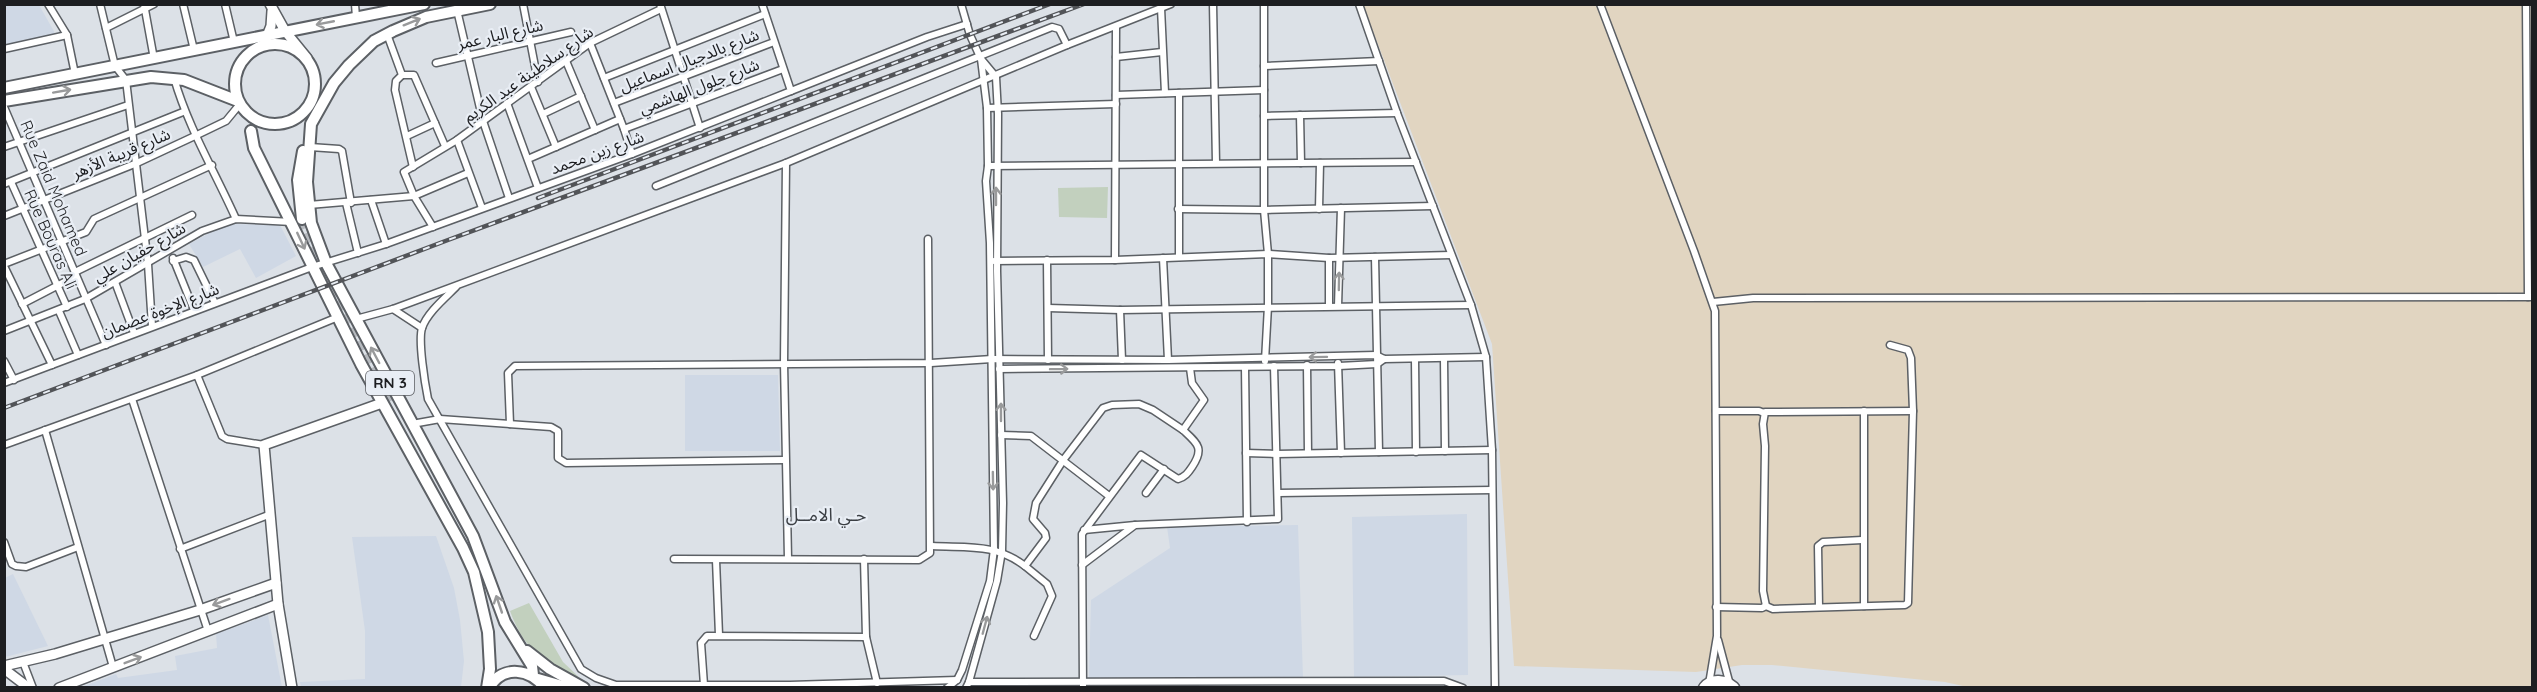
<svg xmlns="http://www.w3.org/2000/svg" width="2537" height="692" font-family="Quicksand,'Noto Sans Arabic',sans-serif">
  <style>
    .industrial { fill: #e1d5c1 }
    .built { fill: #cfd8e5 }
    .green { fill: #c2d0be }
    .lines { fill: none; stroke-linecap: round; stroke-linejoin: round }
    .primary-tunnel { stroke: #b6babf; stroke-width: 10; stroke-dasharray: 10 5; stroke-linecap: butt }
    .street-casing { stroke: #5c6065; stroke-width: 9 }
    .secondary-casing { stroke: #5c6065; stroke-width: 12 }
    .primary-casing { stroke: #5c6065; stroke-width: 14 }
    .highway-casing { stroke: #5c6065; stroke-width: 15 }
    .street { stroke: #fff; stroke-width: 6 }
    .secondary { stroke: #fff; stroke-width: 9 }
    .primary { stroke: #fff; stroke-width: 10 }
    .highway { stroke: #fff; stroke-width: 12 }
    .rail-casing { stroke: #525458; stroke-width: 4.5 }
    .rail { stroke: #e9eef5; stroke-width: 2; stroke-dasharray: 7; stroke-linecap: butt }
    .oneway { stroke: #999a9b }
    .labels { text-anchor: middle; stroke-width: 4.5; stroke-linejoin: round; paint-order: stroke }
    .shield { fill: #e9eef5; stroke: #5a5c61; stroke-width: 1.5 }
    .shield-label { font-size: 15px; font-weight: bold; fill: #1d1e21 }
    .street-label { font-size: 16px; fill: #1d1e21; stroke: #e9eef5 }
    .neighbourhood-label { font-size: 18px; fill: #3b3f44; stroke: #e9eef5 }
  </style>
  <rect width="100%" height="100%" fill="#dce1e7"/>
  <path class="industrial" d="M1363,5H2532V687L1972,688L1945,682L1772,665H1742L1696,672L1514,666L1492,344Z"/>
  <g class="built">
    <path d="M4,5H39L56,35L5,46Z"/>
    <path d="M227,224L280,225L296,256L256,278L240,249L203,267L189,244Z"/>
    <path d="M685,375H778L780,451H685Z"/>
    <path d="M1467,514L1468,675L1354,677L1352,517Z"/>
    <path d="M1298,525L1303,678H1089L1091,600L1170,548L1167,527Z"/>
    <path d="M436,536L454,588L460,620L464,661L461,687H301L300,682L365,679V631L352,537Z"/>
    <path d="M13,574L48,646L5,657V578Z"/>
    <path d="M268,615L282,687H82L116,674L118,678L177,670L175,656L217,648L216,634Z"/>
  </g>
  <g class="green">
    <path d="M1108,187L1107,218L1059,217L1058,188Z"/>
    <path d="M529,603L563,662L582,680L580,683C544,660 526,654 510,611Z"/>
  </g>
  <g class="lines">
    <path class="primary-tunnel" d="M297,221L389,402"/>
    <defs>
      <g id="street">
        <path d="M48,4L67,35L75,74"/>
        <path d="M100,4L115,66L126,80L148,264L152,326"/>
        <path d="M144,4L154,59"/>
        <path d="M183,4L194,50"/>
        <path d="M225,4L234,42"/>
        <path d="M355,4L356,17"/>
        <path d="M523,4L538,82"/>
        <path d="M660,4L700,128"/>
        <path d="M961,4L970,35L981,59L996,77L998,114L997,271L1003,503L1002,551L997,581L969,682L966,688"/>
        <path d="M1213,4L1216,163"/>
        <path d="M1264,4V210L1268,254V306L1265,361"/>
        <path d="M1359,4L1397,113L1471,305L1486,357L1492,450L1495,688"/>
        <path d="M1600,4L1694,251L1715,311L1717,636L1709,684"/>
        <path d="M2526,4L2528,297"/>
        <path d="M1161,8L1165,93"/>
        <path d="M457,10L483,121L509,198"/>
        <path d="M106,28L154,4"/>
        <path d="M387,34L402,75L396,81L395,90L413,167"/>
        <path d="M590,43L624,129L632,154"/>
        <path d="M4,49L67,35"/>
        <path d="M1116,57L1162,52"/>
        <path d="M566,61L595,130"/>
        <path d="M436,63L571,32"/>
        <path d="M1264,66L1379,61"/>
        <path d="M402,75H414L445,146"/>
        <path d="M174,78C188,127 215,172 236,219"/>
        <path d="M604,78L765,14"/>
        <path d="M531,87L556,147"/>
        <path d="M791,91L927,37L967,24"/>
        <path d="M1116,95L1264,90"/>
        <path d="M507,103L538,188"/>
        <path d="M614,103L774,42"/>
        <path d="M4,107L106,345"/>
        <path d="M987,108L1116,104"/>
        <path d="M543,114L581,96"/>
        <path d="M1300,115L1301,163"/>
        <path d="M1264,116L1397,113"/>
        <path d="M624,129L783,69"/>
        <path d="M407,136L435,123"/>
        <path d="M457,140L482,208"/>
        <path d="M4,147L128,105"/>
        <path d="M310,147L339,149L342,151L351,203"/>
        <path d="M528,159L620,119"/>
        <path d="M786,163L784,363L788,558"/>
        <path d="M988,166L1416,162"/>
        <path d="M11,182L67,307"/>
        <path d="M4,184L183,112"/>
        <path d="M656,186L1052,27L1059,29L1067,45"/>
        <path d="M371,200L386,244"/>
        <path d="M346,203L358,253"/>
        <path d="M309,205L414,196L468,173"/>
        <path d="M1178,209L1264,210L1433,206"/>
        <path d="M1319,209L1320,163"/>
        <path d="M4,216L137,163L197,135L226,121L240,104"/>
        <path d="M433,227L414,196L404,172L457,140L590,43L661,9"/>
        <path d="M1179,257V93"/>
        <path d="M1375,257L1379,452"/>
        <path d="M173,258L194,310"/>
        <path d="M1163,258L1168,360"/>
        <path d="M1329,258V305"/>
        <path d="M1047,260L1048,360"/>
        <path d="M1115,260L1116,27"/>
        <path d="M173,261L186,257L194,260L215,303"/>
        <path d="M994,261L1115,260L1268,254L1329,258L1451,255"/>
        <path d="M4,264L86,232L94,219L212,165"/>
        <path d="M4,266L52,365"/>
        <path d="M75,272L192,215"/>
        <path d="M115,282L134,333"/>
        <path d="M456,287C445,298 427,313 422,328C418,341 425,384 428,399L581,669L596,678L616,685H790L957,680"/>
        <path d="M1713,302L1753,298L2532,297"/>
        <path d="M22,304L76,276"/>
        <path d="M1338,306L1341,208"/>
        <path d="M1048,308L1120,310L1471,305"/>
        <path d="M393,309L422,328"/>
        <path d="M1120,310L1122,360"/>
        <path d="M59,311L78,355"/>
        <path d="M356,319L393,309L786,163L1067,45L1171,4"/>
        <path d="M4,331L85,299L202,231L236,219L292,222"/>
        <path d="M1415,359L1416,452"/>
        <path d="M1444,359L1445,451"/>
        <path d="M4,361L14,380"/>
        <path d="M1338,363L1341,453"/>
        <path d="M1307,365L1308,453"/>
        <path d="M1245,367L1247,522"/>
        <path d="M999,369L1339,366L1377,364L1384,359"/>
        <path d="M197,375L222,436L227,439L264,445"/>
        <path d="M4,383L312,267L386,244L632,154L791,91L762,4"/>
        <path d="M132,399L208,631"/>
        <path d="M1716,411H1759L1764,413"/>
        <path d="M412,424L440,419L551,427L558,431V458L566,463L785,460"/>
        <path d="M510,424L508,373L515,366L931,363L992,359L1168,360L1376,355L1384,359L1486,357"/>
        <path d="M45,430L113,667"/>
        <path d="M1001,435L1031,436L1109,496"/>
        <path d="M4,445L197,375L338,317"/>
        <path d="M1246,453L1277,454L1492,450"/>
        <path d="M1146,493L1164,469"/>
        <path d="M1278,493L1492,490"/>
        <path d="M1084,530L1135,525"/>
        <path d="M4,542L12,564L16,566L26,567L78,547"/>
        <path d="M932,546C968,548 995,543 1025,566"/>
        <path d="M180,549L271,514"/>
        <path d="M674,559L919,560L930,553L928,239"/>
        <path d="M864,559L866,637L877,683"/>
        <path d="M716,560L719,635"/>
        <path d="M1082,565L1135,525L1278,519L1274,366"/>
        <path d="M1766,606L1763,591L1765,446L1763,424L1765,412L1913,411"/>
        <path d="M1864,606V411"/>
        <path d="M1716,607L1762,608L1766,606L1773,609L1905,605L1908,603L1913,411L1911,358L1908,350L1890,345"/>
        <path d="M1819,607L1818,546L1823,542L1862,540"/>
        <path d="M1034,636L1052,596L1047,584L1025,566L1046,538L1045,533L1033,519L1036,503L1064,459L1103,408L1112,405L1139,404L1153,410L1183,430"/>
        <path d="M1718,640L1730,685"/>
        <path d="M23,662L33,688"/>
        <path d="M969,682L1444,681L1463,688"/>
        <path d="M704,685L701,643L707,636L866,637"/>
        <path d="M947,688L957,680L962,670L990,581L994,549L990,243L986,181L988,166L987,108L981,59"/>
        <path d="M1083,688L1082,534L1141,455L1178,479C1185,477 1188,473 1192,467C1205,448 1197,443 1183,430L1204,400L1192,383L1190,368"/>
      </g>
      <g id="secondary">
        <path d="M270,4L285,31L307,58"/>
        <path d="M264,44L271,26L272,11"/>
        <path d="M4,666L55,654L200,610L276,583"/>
        <path d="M4,669L29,688"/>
        <path d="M59,688L278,604"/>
        <path d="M292,688L278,604L264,445L382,403"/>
      </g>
      <g id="primary">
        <path d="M490,4L426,17L393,31L374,41L349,65L334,83L311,124L307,182L311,223L326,263L473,536L505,622L532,666L533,675"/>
        <circle cx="275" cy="84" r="40"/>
        <path d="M4,88L424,4"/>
        <path d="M4,101L151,77L184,80L238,101"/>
        <path d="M251,131L254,148L361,364L463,548L474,572L488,632L490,669L487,688"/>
        <path d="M302,219L298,180L303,151"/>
        <path d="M527,651L550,669L584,688"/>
        <path d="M538,679L569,688"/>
        <path d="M489,688C503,664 530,669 545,688"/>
      </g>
      <path id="highway" d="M1705,688C1712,679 1725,681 1733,688"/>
    </defs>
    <use href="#street" class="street-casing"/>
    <use href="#secondary" class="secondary-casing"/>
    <use href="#primary" class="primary-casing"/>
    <use href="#highway" class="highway-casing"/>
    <use href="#street" class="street"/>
    <use href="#secondary" class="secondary"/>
    <use href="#primary" class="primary"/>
    <use href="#highway" class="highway"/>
    <defs>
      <g id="rail">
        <path d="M538,198L1050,4"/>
        <path d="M4,408L448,240L1084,4"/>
      </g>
    </defs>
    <use href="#rail" class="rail-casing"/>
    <use href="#rail" class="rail"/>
  </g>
  <defs><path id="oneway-shaft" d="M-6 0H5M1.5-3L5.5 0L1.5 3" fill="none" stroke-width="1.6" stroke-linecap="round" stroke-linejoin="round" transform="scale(1.5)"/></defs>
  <g class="oneway">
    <use href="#oneway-shaft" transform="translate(412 22) rotate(-22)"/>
    <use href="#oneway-shaft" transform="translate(325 23) rotate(169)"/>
    <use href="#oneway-shaft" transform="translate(62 91) rotate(-10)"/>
    <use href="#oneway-shaft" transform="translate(996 196) rotate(-90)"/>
    <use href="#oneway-shaft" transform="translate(301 241) rotate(65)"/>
    <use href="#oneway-shaft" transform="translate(1339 281) rotate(-89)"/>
    <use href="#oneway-shaft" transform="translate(375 355) rotate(-118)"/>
    <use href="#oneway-shaft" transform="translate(1318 357) rotate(179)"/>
    <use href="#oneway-shaft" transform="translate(1059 369) rotate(-1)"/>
    <use href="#oneway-shaft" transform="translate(1001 412) rotate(-90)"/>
    <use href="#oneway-shaft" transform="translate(993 481) rotate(89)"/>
    <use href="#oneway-shaft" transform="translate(221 602) rotate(160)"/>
    <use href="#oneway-shaft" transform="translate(499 604) rotate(-109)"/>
    <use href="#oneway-shaft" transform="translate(985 625) rotate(-75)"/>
    <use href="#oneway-shaft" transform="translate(133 660) rotate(-21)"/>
  </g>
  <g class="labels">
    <rect class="shield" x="366" y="371" width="48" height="24" rx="4.5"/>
    <g class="shield-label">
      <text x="390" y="388">RN 3</text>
    </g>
    <g class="street-label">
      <text transform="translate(500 34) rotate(-13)" y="6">شارع البار عمر</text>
      <text transform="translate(689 60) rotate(-21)" y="6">شارع بالدجبال اسماعيل</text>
      <text transform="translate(528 74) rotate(-35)" y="6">شارع سلاطينة عبد الكريم</text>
      <text transform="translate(699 86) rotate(-21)" y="6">شارع جلول الهاشمي</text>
      <text transform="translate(597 152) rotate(-20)" y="6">شارع زين محمد</text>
      <text transform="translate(121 153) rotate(-23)" y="6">شارع قريبة الأزهر</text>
      <text transform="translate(54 188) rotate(67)" y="6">Rue Zaid Mohamed</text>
      <text transform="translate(51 239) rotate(66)" y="6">Rue Bouras Ali</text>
      <text transform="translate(139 252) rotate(-30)" y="6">شارع حفيان علي</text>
      <text transform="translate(160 310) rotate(-21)" y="6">شارع الإخوة عصمان</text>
    </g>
    <g class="neighbourhood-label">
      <text x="826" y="521">حـي الامــل</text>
    </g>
  </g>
  <rect width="2537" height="692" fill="none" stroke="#1d1e21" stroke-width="12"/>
</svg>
